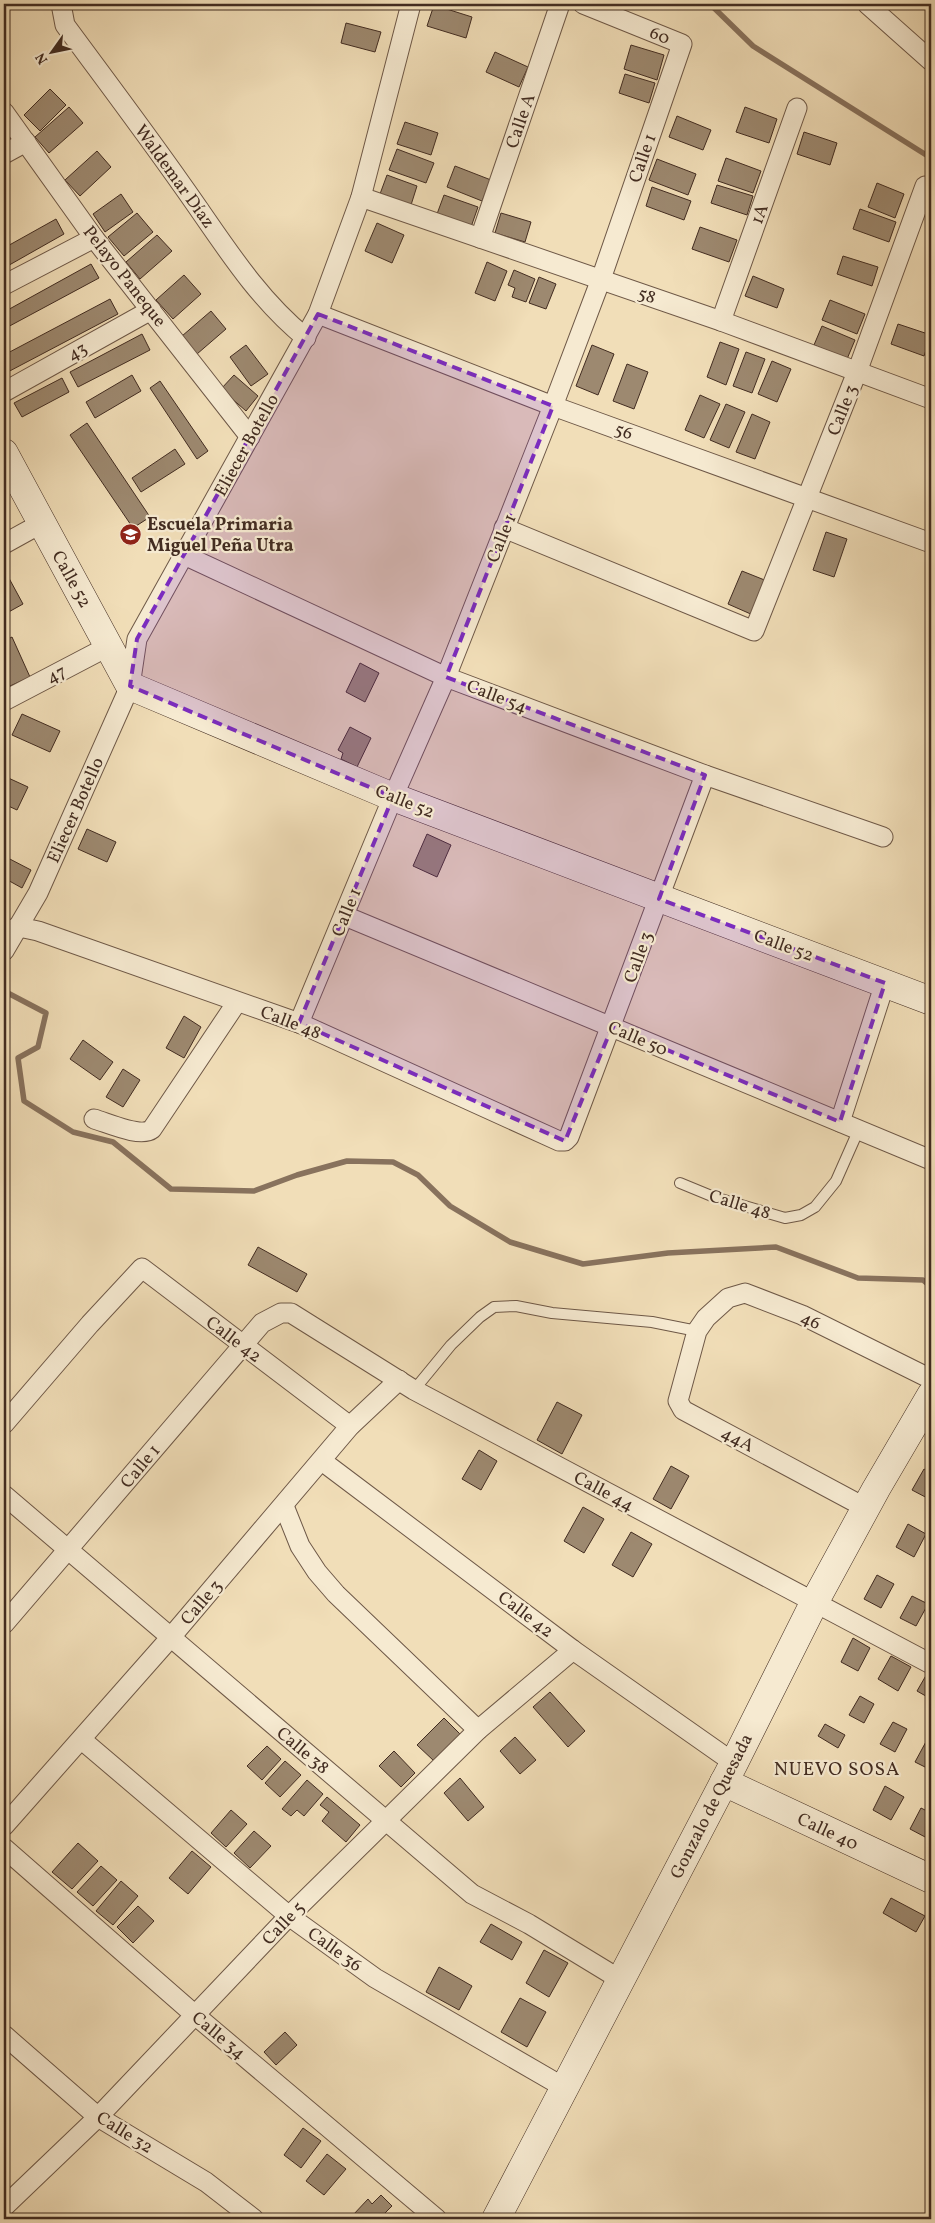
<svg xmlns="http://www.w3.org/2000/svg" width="935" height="2223" font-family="Vollkorn,serif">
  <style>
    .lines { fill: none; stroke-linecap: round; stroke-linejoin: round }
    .stream { stroke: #88725d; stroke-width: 5.5 }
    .building { fill: #9d8970; stroke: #422c21 }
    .lane-casing { stroke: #6e5847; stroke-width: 12 }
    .street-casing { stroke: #6e5847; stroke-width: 21 }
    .secondary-casing { stroke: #422c21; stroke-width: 29 }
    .lane { stroke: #f6ead1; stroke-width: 10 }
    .street { stroke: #f6ead1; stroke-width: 19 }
    .secondary { stroke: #f6ead1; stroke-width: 28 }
    .marked { fill: #7b2cbf; fill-opacity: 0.2; stroke: #7b2cbf; stroke-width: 4; stroke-dasharray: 10 6; stroke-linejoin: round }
    .labels { text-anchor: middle; stroke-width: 4.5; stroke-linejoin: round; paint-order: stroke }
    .street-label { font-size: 18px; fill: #422c21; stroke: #f6ead1 }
    .poi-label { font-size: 18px; font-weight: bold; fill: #422c21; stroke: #f6ead1; text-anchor: start }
    .neighbourhood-label { font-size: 19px; letter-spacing: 1px; fill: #422c21; stroke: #f6ead1 }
  </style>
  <rect width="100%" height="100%" fill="#f1deb8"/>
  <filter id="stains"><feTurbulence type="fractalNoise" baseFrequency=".004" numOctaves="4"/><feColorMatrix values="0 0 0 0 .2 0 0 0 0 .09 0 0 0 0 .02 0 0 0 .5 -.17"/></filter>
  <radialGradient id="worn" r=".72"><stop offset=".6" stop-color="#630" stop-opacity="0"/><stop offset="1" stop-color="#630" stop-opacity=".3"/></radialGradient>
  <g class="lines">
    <g class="stream">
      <path d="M710,4L753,46L931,158"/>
      <path d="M4,991L46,1013L38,1047L18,1058L24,1101L73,1132L113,1142L171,1189L254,1191L297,1175L347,1161L393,1162L418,1175L450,1206L510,1242L583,1264L668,1253L776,1247L858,1278L923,1280L931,1287"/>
    </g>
  </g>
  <g class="building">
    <path d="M434,5L472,17L466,38L427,26Z"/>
    <path d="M346,23L381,32L375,52L341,43Z"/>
    <path d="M631,45L664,55L657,80L624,69Z"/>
    <path d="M495,52L528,67L519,87L486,72Z"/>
    <path d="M625,74L655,83L649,103L619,93Z"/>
    <path d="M50,89L66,105L40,131L24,115Z"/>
    <path d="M69,107L83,123L49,153L35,137Z"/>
    <path d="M745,107L777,119L769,143L736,132Z"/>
    <path d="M677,116L711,130L703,150L669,137Z"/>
    <path d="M405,122L438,133L431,155L397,144Z"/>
    <path d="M804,132L837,143L830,165L797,154Z"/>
    <path d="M397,149L434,163L426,183L389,170Z"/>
    <path d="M97,151L111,167L80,196L65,180Z"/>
    <path d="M726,158L761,171L753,193L718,181Z"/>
    <path d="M657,159L696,174L688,195L649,180Z"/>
    <path d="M455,166L491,180L482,201L447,187Z"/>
    <path d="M387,175L417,186L411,205L380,194Z"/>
    <path d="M877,183L904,194L895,218L868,207Z"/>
    <path d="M717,185L753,196L747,215L711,203Z"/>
    <path d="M652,187L691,201L684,220L646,206Z"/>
    <path d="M121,194L133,212L105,232L93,214Z"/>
    <path d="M444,195L478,207L471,227L437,214Z"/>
    <path d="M860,209L896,222L889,242L853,229Z"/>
    <path d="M137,213L153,232L124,256L108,237Z"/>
    <path d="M501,213L531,222L525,242L495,233Z"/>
    <path d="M56,219L64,234L4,268V248Z"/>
    <path d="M377,223L404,235L392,263L365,251Z"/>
    <path d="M700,227L737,240L729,262L692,249Z"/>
    <path d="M157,235L172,251L140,279L126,262Z"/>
    <path d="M843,256L878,267L872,286L837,274Z"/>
    <path d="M487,262L507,271L495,301L475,293Z"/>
    <path d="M91,264L99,278L4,329V312Z"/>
    <path d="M514,270L535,279L526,302L512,297L515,288L508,285Z"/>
    <path d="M184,275L201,294L173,319L156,300Z"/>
    <path d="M753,276L784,289L777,308L745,296Z"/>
    <path d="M539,277L556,284L546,309L529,303Z"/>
    <path d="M110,299L118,314L4,374V355Z"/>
    <path d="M830,300L865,314L857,334L822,320Z"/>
    <path d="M211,311L226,329L197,354L182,336Z"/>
    <path d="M898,324L931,335L924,356L891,344Z"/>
    <path d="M822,326L855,340L847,359L814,345Z"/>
    <path d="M142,334L150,350L78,387L70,372Z"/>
    <path d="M720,342L739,349L726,385L707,377Z"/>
    <path d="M246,345L268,374L251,386L230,357Z"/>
    <path d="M592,345L614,354L598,395L576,386Z"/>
    <path d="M746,352L765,359L752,393L733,386Z"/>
    <path d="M772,361L791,369L777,402L758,394Z"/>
    <path d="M627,364L648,372L634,409L613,401Z"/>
    <path d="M132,375L141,391L95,418L86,402Z"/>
    <path d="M234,375L258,396L246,411L221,389Z"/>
    <path d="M62,378L69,392L22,417L14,403Z"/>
    <path d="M160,381L208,451L197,459L150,388Z"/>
    <path d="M700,395L720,404L704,438L685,430Z"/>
    <path d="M726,404L745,412L729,448L710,440Z"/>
    <path d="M752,414L770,422L755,459L736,452Z"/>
    <path d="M87,423L150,517L133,528L70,435Z"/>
    <path d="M175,449L185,464L141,492L132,478Z"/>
    <path d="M826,532L847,539L834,577L813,570Z"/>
    <path d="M4,569L23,604L5,614L4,612Z"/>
    <path d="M742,571L767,581L753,615L728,604Z"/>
    <path d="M12,637L30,677L10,686L4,673V641Z"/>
    <path d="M360,663L379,673L365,702L346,692Z"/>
    <path d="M22,714L60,731L50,752L12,735Z"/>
    <path d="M350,727L371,738L357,767L341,759L343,753L338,750Z"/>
    <path d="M4,776L28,787L17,810L4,804Z"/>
    <path d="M87,829L116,842L107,862L78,849Z"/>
    <path d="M427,834L451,845L437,877L413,866Z"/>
    <path d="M4,856L31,870L22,888L4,878Z"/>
    <path d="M184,1016L201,1027L184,1058L166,1048Z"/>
    <path d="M83,1040L113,1062L100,1080L70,1059Z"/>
    <path d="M123,1069L140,1080L123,1107L106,1097Z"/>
    <path d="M258,1247L307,1274L297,1292L248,1265Z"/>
    <path d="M557,1402L582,1415L562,1454L537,1440Z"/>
    <path d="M479,1450L497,1461L481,1490L462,1479Z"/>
    <path d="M671,1466L689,1476L671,1509L653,1499Z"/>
    <path d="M924,1469L931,1473V1500L912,1490Z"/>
    <path d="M583,1507L604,1519L584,1553L564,1541Z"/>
    <path d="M908,1524L926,1534L914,1557L896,1547Z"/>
    <path d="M631,1532L652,1544L633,1577L612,1565Z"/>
    <path d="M877,1575L894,1584L881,1608L864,1599Z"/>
    <path d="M912,1596L928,1604L916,1626L900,1618Z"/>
    <path d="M853,1638L870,1648L858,1671L841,1662Z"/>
    <path d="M891,1656L911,1667L898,1691L878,1679Z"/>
    <path d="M928,1672L931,1674V1699L917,1691Z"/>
    <path d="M550,1692L585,1731L568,1747L533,1707Z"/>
    <path d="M860,1696L874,1704L864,1723L849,1715Z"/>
    <path d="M444,1718L461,1735L434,1761L417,1745Z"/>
    <path d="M893,1722L907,1729L895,1752L880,1744Z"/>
    <path d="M825,1724L845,1735L838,1748L818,1736Z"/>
    <path d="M515,1737L536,1760L520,1774L500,1751Z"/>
    <path d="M928,1738L931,1740V1766L929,1769L915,1762Z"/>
    <path d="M267,1746L281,1759L262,1780L247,1766Z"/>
    <path d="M394,1751L415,1773L401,1787L379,1766Z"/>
    <path d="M285,1761L301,1775L280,1797L265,1783Z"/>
    <path d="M460,1778L484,1807L468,1821L444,1793Z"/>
    <path d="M307,1780L323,1794L304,1816L297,1810L291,1816L282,1809Z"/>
    <path d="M885,1786L904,1797L891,1820L873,1810Z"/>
    <path d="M327,1797L360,1825L346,1842L322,1821L329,1812L320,1805Z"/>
    <path d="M921,1808L931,1813V1829L927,1838L910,1829Z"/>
    <path d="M231,1810L247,1824L226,1847L211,1833Z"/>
    <path d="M254,1831L271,1846L250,1868L234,1853Z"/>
    <path d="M78,1843L98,1861L72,1889L52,1872Z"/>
    <path d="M192,1851L211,1867L188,1894L169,1878Z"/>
    <path d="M101,1866L117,1880L93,1906L77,1892Z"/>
    <path d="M121,1881L138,1896L113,1925L96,1911Z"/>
    <path d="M891,1898L925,1916L916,1932L883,1913Z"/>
    <path d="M138,1906L154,1921L133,1943L117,1927Z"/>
    <path d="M491,1924L522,1942L512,1960L480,1942Z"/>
    <path d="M544,1950L568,1963L549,1997L526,1983Z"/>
    <path d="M439,1967L472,1986L459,2010L426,1992Z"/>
    <path d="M520,1998L546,2012L527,2047L501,2032Z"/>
    <path d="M285,2032L297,2045L276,2065L264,2052Z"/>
    <path d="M303,2128L321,2141L301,2168L284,2155Z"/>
    <path d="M327,2154L346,2169L324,2195L306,2181Z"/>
    <path d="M381,2195L392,2206L379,2219H357L353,2215L368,2199L372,2204Z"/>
  </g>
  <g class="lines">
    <defs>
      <g id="lane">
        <path d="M680,1183L714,1197L785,1218L801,1215L815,1207L836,1181L859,1129"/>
        <path d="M414,1390L451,1345L480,1317L494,1307L516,1306L552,1313L652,1322L697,1331"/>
      </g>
      <g id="street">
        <path d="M61,4L65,25C104,78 144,131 182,185C220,238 254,296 306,338"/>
        <path d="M867,4L931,61"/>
        <path d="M4,112L94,238L250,437"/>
        <path d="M4,154L26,142"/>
        <path d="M361,197L721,321L931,399"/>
        <path d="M480,238L560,4"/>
        <path d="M4,285L94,238"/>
        <path d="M318,314L553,406L931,543"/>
        <path d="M721,321L797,108"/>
        <path d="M4,392L151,310"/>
        <path d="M504,528L754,631L857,372L925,186"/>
        <path d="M4,544L42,523"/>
        <path d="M184,555L446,677L705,775L883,837"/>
        <path d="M4,701L109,646"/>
        <path d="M345,916L931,1160"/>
        <path d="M10,930L19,927L38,931L299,1023L559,1141H565L569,1137L705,775"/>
        <path d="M4,951L38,893L130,686L137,639L318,314L361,197L411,4"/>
        <path d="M299,1023L393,797L446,677L553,406L601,279L682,44L583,4"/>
        <path d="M94,1119C108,1123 141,1138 152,1129L237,1002"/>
        <path d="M840,1122L885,983"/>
        <path d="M4,1424L90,1324L142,1268L350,1426"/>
        <path d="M322,1461L573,1650L734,1763"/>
        <path d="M4,1495L472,1894L529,1924L621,1980"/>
        <path d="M284,1506L300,1546L317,1572L336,1594L478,1730"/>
        <path d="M866,1508L683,1410L678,1401L697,1331L706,1318L728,1298L745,1293L802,1315L931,1379"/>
        <path d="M4,1624L262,1323L281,1313H291L414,1390L931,1664"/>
        <path d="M82,1740L289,1916L375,1978L565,2088"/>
        <path d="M4,1826L171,1637L350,1426L399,1380"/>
        <path d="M4,1848L195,2015L437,2219"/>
        <path d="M4,2035L98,2117L206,2182L254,2219"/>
        <path d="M4,2207L98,2117L289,1916L478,1730L573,1650"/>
      </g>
      <g id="secondary">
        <path d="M4,453L130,686L393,797L931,1001"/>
        <path d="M724,1782L931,1879"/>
        <path d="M496,2219L734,1763L814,1603L876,1489L931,1395"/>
      </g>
    </defs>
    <use href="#lane" class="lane-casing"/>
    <use href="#street" class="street-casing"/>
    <use href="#secondary" class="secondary-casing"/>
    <use href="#lane" class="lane"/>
    <use href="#street" class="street"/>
    <use href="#secondary" class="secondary"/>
  </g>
  <path class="marked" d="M318,314L553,406L446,677L705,775L659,899L885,983L840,1122L612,1027L565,1141L299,1023L393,797L130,686L137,639Z"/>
  <defs>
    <symbol id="school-disc" viewBox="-11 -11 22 22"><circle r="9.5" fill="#8f2418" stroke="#f6ead1"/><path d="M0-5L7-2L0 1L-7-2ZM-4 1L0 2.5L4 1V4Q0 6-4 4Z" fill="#fff"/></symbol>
  </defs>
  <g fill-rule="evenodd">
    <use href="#school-disc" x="118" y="522" width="25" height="25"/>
  </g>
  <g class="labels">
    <g class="street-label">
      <text transform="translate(660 35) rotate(22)" y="6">60</text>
      <text transform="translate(520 121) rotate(-71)" y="6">Calle A</text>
      <text transform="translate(642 158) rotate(-71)" y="6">Calle 1</text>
      <text transform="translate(175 176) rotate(54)" y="6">Waldemar Díaz</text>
      <text transform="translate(759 214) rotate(-70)" y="6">1A</text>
      <text transform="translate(125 276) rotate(52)" y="6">Pelayo Paneque</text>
      <text transform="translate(647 295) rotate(19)" y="6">58</text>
      <text transform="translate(77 351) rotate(-29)" y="6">43</text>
      <text transform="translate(842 410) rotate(-68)" y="6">Calle 3</text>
      <text transform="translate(624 431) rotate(20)" y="6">56</text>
      <text transform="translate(246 445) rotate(-61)" y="6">Eliecer Botello</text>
      <text transform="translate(501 538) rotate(-68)" y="6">Calle 1</text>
      <text transform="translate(72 579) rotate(61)" y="6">Calle 52</text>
      <text transform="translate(56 674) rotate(-28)" y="6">47</text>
      <text transform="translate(497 696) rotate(21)" y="6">Calle 54</text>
      <text transform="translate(405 801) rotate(22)" y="6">Calle 52</text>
      <text transform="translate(75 810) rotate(-66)" y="6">Eliecer Botello</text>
      <text transform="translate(346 912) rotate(-68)" y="6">Calle 1</text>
      <text transform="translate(784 945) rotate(20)" y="6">Calle 52</text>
      <text transform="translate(638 957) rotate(-70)" y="6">Calle 3</text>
      <text transform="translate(291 1022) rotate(21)" y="6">Calle 48</text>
      <text transform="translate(638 1038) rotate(23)" y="6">Calle 50</text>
      <text transform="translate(740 1204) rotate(17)" y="6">Calle 48</text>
      <text transform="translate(811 1320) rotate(25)" y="6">46</text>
      <text transform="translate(234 1339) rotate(37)" y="6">Calle 42</text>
      <text transform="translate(738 1439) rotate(28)" y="6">44A</text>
      <text transform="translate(140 1466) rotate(-50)" y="6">Calle 1</text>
      <text transform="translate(604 1491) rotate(28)" y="6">Calle 44</text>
      <text transform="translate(201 1602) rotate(-49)" y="6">Calle 3</text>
      <text transform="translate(526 1614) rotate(37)" y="6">Calle 42</text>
      <text transform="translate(303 1750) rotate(40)" y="6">Calle 38</text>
      <text transform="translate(711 1806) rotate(-63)" y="6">Gonzalo de Quesada</text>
      <text transform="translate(828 1831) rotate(25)" y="6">Calle 40</text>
      <text transform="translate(283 1923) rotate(-46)" y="6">Calle 5</text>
      <text transform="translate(335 1949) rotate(36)" y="6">Calle 36</text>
      <text transform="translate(219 2035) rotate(40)" y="6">Calle 34</text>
      <text transform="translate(125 2132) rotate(32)" y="6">Calle 32</text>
    </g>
    <g class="poi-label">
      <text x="147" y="530">Escuela Primaria<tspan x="147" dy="21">Miguel Peña Utra</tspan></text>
    </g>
    <g class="neighbourhood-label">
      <text x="837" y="1775">NUEVO SOSA</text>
    </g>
  </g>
  <rect width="935" height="2223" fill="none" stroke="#f1deb8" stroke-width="20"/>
  <rect x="5" y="5" width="925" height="2213" fill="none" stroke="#422c21" stroke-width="2.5"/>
  <rect x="10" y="10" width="915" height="2203" fill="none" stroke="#422c21"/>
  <g transform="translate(52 52) rotate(237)" stroke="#f6ead1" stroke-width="4" paint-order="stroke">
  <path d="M0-4L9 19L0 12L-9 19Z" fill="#422c21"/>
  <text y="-8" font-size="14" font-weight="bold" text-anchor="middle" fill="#422c21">N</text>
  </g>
  <rect width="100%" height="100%" filter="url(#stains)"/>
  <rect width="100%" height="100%" fill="url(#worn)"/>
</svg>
